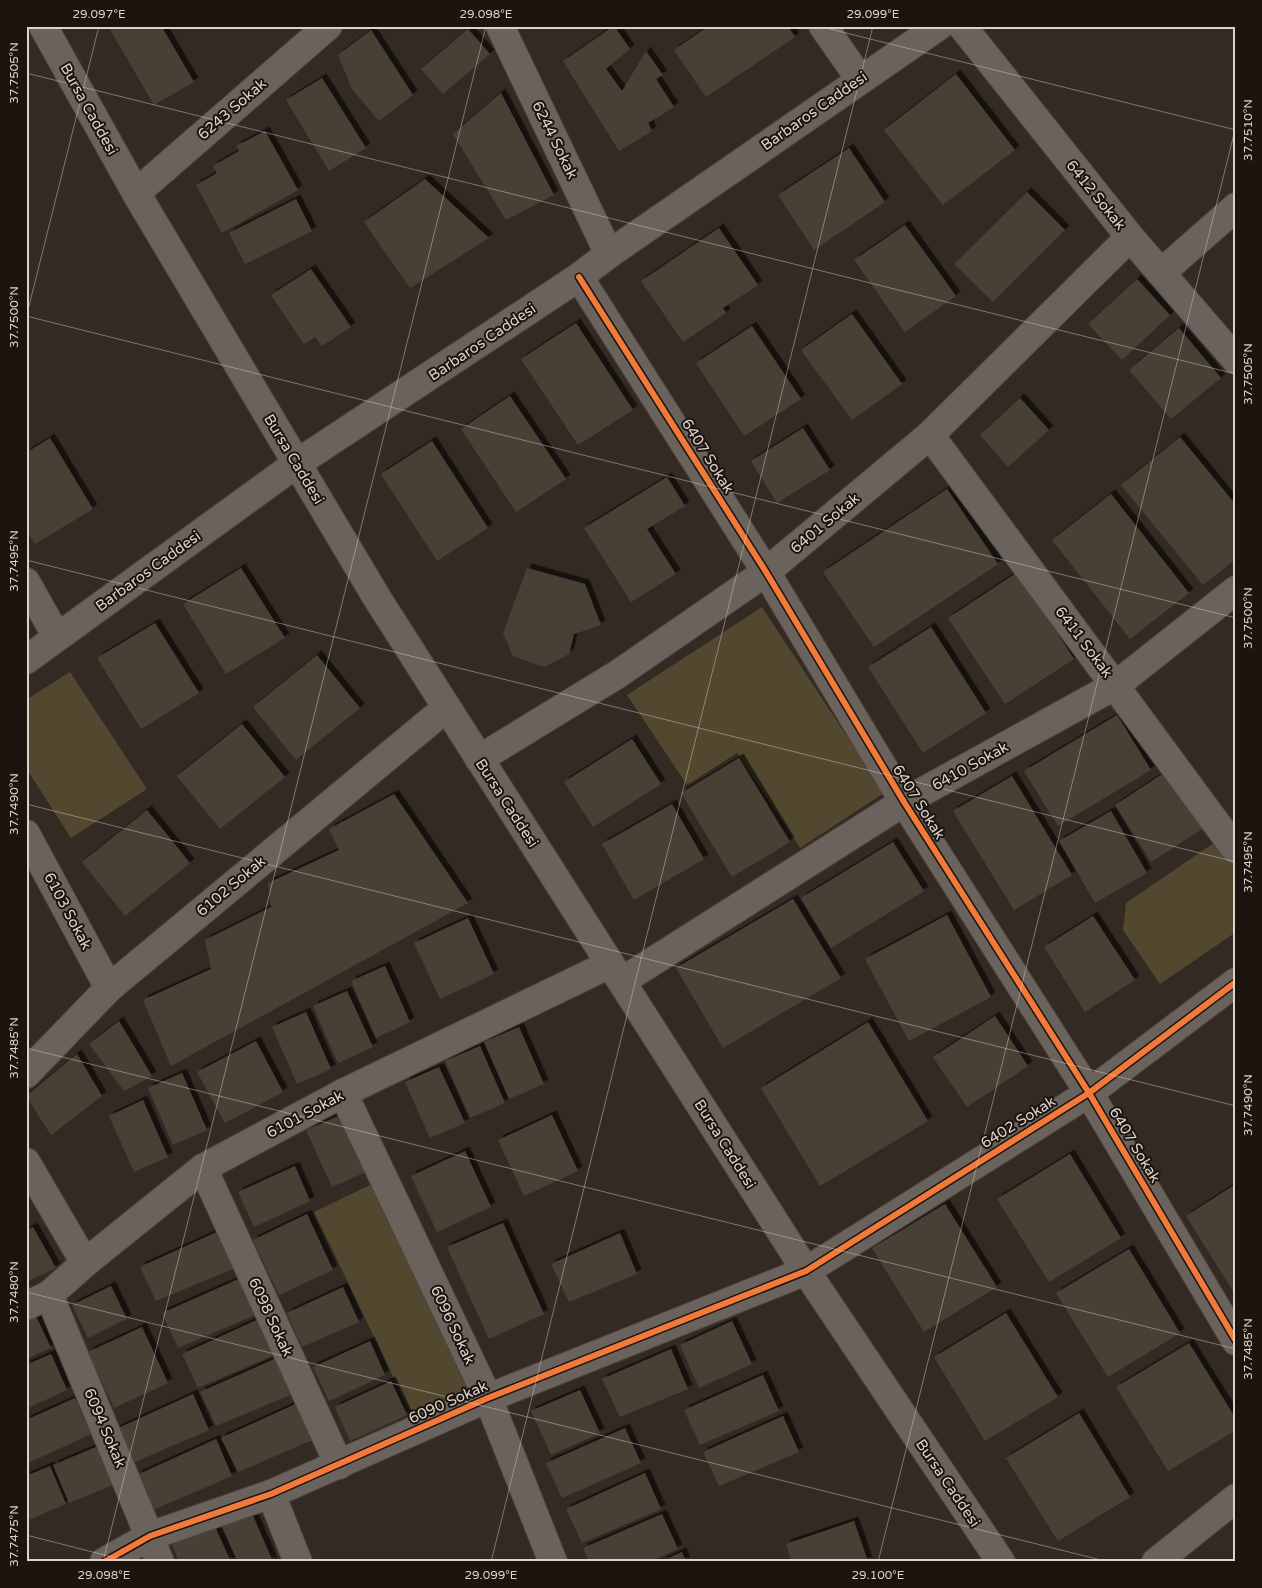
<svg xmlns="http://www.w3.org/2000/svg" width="1262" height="1588" font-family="'Varela Round',sans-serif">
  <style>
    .green { fill: #51482f }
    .building { fill: #4a4036; filter: url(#shadow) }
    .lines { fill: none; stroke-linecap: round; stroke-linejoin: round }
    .minor-casing { stroke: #4e453f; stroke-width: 30 }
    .tertiary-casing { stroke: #4e453f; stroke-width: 30 }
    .secondary-casing { stroke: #4e453f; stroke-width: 30 }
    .minor { stroke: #6a625d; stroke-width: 28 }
    .tertiary { stroke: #6a625d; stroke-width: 28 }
    .secondary { stroke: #6a625d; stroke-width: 28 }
    .cycleway-casing { stroke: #1b140f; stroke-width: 9 }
    .cycleway { stroke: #f17a3a; stroke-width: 6 }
    .ticks { fill: none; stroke: #ded2cb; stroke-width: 1; stroke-opacity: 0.45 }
    .labels { text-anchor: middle; stroke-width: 4; stroke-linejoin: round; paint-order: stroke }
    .street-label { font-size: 15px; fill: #ded2cb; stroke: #1b140f }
    .neatline { fill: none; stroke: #ded2cb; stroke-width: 2 }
    .ticks-label { font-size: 12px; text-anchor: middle; fill: #ded2cb }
  </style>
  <defs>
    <filter id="shadow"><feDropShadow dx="4.5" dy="-4.5" stdDeviation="0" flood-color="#0009"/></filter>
  </defs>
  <rect width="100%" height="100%" fill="#342a24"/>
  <g class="green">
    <path d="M762,607L884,793L800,848L737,753L687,785L627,695Z"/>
    <path d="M70,672L147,789L71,838L26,768V700Z"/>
    <path d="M1218,840L1236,866V932L1160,984L1123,930L1126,903Z"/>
    <path d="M372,1184L474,1389L412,1416L314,1212Z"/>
  </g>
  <g class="building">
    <path d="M108,26H168L163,29L194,82L154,105Z"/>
    <path d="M614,26L630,49L606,69L622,91L646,51L663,75L656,79L674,107L648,123L652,131L619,151L563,61Z"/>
    <path d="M709,26H788L795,37L706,97L674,50Z"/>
    <path d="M468,29L490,54L443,94L421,69Z"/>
    <path d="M371,30L413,95L379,121L352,89L338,55Z"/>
    <path d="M956,74L1015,150L943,205L884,130Z"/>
    <path d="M322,78L366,148L329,171L286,100Z"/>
    <path d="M501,93L554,195L506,220L453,134Z"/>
    <path d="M265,131L298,190L222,233L196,185L217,173L213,166L239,151L236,146Z"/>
    <path d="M849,148L885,202L814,250L778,195Z"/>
    <path d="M425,179L489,238L410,288L364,222Z"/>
    <path d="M1027,192L1065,230L993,302L954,264Z"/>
    <path d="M296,199L312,231L245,264L229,233Z"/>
    <path d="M905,225L956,296L905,332L854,260Z"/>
    <path d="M719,228L758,285L723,308L726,313L683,342L641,281Z"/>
    <path d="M311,269L351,327L322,346L315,337L304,344L271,295Z"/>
    <path d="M1137,279L1170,315L1122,360L1088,324Z"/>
    <path d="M852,314L902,384L852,420L801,350Z"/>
    <path d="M576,323L633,410L578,445L521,359Z"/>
    <path d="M752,326L801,399L744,436L696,363Z"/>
    <path d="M1179,328L1221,378L1171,419L1129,370Z"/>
    <path d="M510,396L566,479L516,512L461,429Z"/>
    <path d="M1020,398L1049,430L1008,467L980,435Z"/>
    <path d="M803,428L830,470L777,503L751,461Z"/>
    <path d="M1180,437L1236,505V559L1203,585L1121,485Z"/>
    <path d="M50,438L93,509L35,544L26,530V453Z"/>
    <path d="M432,441L488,528L437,561L381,474Z"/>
    <path d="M667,477L685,506L647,529L676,574L631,602L584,528Z"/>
    <path d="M947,489L998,564L874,647L823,572Z"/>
    <path d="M1111,494L1189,593L1130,639L1052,540Z"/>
    <path d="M241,568L285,638L226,674L183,604Z"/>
    <path d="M527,568L585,584L601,625L574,634L569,654L544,667L513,656L503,633Z"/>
    <path d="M1018,572L1074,659L1005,704L948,618Z"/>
    <path d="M155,623L199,693L141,729L97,658Z"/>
    <path d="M931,627L986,713L923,753L868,667Z"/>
    <path d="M317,655L360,708L296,760L253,707Z"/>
    <path d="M1117,715L1151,770L1058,826L1024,771Z"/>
    <path d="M242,724L285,777L220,829L177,776Z"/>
    <path d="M632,739L661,784L593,827L564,782Z"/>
    <path d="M739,758L790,842L732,877L681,793Z"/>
    <path d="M1167,771L1204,828L1151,862L1115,805Z"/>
    <path d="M1012,776L1072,875L1014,910L953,811Z"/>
    <path d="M394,794L468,903L171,1066L143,1000L211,969L205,940L271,907L268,883L339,850L329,829Z"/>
    <path d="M672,804L704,859L634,900L602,844Z"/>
    <path d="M147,810L190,863L125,916L82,862Z"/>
    <path d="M1111,811L1147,873L1095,903L1059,841Z"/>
    <path d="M893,842L924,891L831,948L801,898Z"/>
    <path d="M793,899L841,978L723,1048L676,968Z"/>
    <path d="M947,915L991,997L909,1041L865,959Z"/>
    <path d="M1093,916L1135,980L1085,1012L1044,947Z"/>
    <path d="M468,918L494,974L440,999L414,943Z"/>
    <path d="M385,966L410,1022L376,1038L351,981Z"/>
    <path d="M347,991L373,1047L338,1063L313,1006Z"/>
    <path d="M306,1012L331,1069L297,1084L272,1027Z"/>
    <path d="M995,1016L1028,1066L967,1107L933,1057Z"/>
    <path d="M119,1021L152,1076L124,1091L89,1044Z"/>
    <path d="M868,1022L928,1121L820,1186L761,1088Z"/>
    <path d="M519,1027L544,1084L509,1099L484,1042Z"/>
    <path d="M256,1041L283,1092L225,1123L197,1072Z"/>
    <path d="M480,1046L505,1103L470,1118L445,1061Z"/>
    <path d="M77,1054L102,1096L51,1135L26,1096Z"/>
    <path d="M439,1067L465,1123L430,1138L405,1082Z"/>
    <path d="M182,1073L207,1130L173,1145L148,1088Z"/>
    <path d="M143,1100L168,1157L134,1172L109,1116Z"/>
    <path d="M341,1115L366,1172L332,1187L306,1130Z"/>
    <path d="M552,1115L578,1171L524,1196L498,1140Z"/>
    <path d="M465,1151L491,1207L437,1232L411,1176Z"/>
    <path d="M1070,1154L1121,1238L1049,1282L997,1199Z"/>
    <path d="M295,1166L310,1201L254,1227L238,1192Z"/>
    <path d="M1236,1184V1296L1186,1216Z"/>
    <path d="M945,1204L997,1287L924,1332L872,1248Z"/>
    <path d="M307,1214L333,1270L279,1295L253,1240Z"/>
    <path d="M503,1223L544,1314L489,1339L447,1247Z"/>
    <path d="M33,1227L56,1268L26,1282V1231Z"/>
    <path d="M219,1231L235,1268L156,1301L140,1267Z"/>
    <path d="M620,1233L637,1274L569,1302L551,1264Z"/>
    <path d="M1129,1249L1180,1333L1108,1377L1056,1293Z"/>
    <path d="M241,1278L257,1314L178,1348L162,1313Z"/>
    <path d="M111,1286L127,1319L88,1338L72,1305Z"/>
    <path d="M343,1287L359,1322L302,1347L287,1313Z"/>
    <path d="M34,1312L51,1348L26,1359V1316Z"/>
    <path d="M1006,1313L1058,1397L985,1441L934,1357Z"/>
    <path d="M261,1318L277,1354L198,1388L182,1354Z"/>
    <path d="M732,1321L752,1364L699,1388L680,1345Z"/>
    <path d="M142,1327L168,1383L114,1408L88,1352Z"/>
    <path d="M370,1341L385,1375L329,1401L313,1367Z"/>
    <path d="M1189,1343L1236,1419V1430L1168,1471L1116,1387Z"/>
    <path d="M671,1349L688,1389L620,1417L602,1379Z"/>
    <path d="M51,1354L67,1390L26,1409V1365Z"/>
    <path d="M279,1357L295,1393L216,1426L200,1392Z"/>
    <path d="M763,1375L779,1411L700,1445L684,1410Z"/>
    <path d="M391,1381L407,1415L350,1441L335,1407Z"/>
    <path d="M580,1390L600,1433L551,1455L531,1411Z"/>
    <path d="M193,1394L209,1430L130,1464L114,1430Z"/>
    <path d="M75,1398L91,1434L26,1464V1420Z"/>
    <path d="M300,1402L317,1438L238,1472L221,1438Z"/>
    <path d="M1079,1413L1130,1497L1058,1541L1006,1458Z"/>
    <path d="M783,1416L799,1452L719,1486L703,1452Z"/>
    <path d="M625,1428L641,1463L562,1498L546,1463Z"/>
    <path d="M216,1439L232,1476L153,1510L137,1475Z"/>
    <path d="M96,1447L113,1485L69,1503L53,1465Z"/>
    <path d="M50,1466L66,1504L26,1521V1476Z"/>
    <path d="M645,1473L661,1509L582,1543L566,1509Z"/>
    <path d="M251,1511L273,1562H238L221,1524Z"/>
    <path d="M662,1514L678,1549L649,1562H589L583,1548Z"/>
    <path d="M854,1521L868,1562H792L786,1544Z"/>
    <path d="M215,1527L231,1562H179L172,1544Z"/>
    <path d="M682,1552L686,1562H660Z"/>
  </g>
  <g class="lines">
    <defs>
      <g id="minor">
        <path d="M500,26L609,254"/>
        <path d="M823,26L860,79"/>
        <path d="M962,26L1130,237L1236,360"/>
        <path d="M136,193L328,26"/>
        <path d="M1161,273L1236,207"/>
        <path d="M579,277L766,572L904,802L1089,1093L1236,1341"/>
        <path d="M930,435L1236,850"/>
        <path d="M26,582L57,637"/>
        <path d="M479,759L618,674L766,572L930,435L1130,237"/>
        <path d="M26,834L109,988"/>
        <path d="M622,981L904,802L1116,685L1236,590"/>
        <path d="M26,1074L109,988L445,709"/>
        <path d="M343,1093L488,1398L553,1562"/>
        <path d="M26,1162L85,1263"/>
        <path d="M203,1168L339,1465"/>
        <path d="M49,1295L160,1562"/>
        <path d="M26,1306L49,1295L85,1263L203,1168L343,1093L610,964"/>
        <path d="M271,1494L298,1562"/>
        <path d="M104,1562L150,1536L271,1494L488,1398L806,1271L1089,1093L1236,982"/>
        <path d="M1156,1562L1236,1498"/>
      </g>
      <path id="tertiary" d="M26,660L296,464L579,277L609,254L939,26"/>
      <path id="secondary" d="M43,26L136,193L377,598L806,1271L1001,1562"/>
    </defs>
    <use href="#minor" class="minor-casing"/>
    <use href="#tertiary" class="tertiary-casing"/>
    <use href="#secondary" class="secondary-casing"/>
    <use href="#minor" class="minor"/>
    <use href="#tertiary" class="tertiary"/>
    <use href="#secondary" class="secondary"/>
    <defs>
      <g id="cycleway">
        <path d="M579,277L766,572L904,802L1089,1093L1236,1341"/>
        <path d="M104,1562L150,1536L271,1494L488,1398L806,1271L1089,1093L1236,982"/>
      </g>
    </defs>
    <use href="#cycleway" class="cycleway-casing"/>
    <use href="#cycleway" class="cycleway"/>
  </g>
  <path class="ticks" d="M818,26L1236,130M26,73L1236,374M26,316L1236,618M26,318L99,26M26,560L1236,862M26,804L1236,1106M26,1048L1236,1349M26,1292L1109,1562M26,1535L132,1562M103,1562L486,26M491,1562L873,26M878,1562L1236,126"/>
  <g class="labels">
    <g class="street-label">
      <text transform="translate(89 109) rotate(61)" y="5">Bursa Caddesi</text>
      <text transform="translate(232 109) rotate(-41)" y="5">6243 Sokak</text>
      <text transform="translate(814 111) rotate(-35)" y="5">Barbaros Caddesi</text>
      <text transform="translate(555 140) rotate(64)" y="5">6244 Sokak</text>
      <text transform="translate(1096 195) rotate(51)" y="5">6412 Sokak</text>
      <text transform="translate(482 342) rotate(-34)" y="5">Barbaros Caddesi</text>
      <text transform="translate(708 456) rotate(58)" y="5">6407 Sokak</text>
      <text transform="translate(294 459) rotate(59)" y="5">Bursa Caddesi</text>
      <text transform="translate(825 523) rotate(-40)" y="5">6401 Sokak</text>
      <text transform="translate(148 571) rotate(-36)" y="5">Barbaros Caddesi</text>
      <text transform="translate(1084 642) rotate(53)" y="5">6411 Sokak</text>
      <text transform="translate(970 766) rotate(-29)" y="5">6410 Sokak</text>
      <text transform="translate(919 802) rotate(58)" y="5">6407 Sokak</text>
      <text transform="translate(507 803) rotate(57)" y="5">Bursa Caddesi</text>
      <text transform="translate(231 886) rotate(-40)" y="5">6102 Sokak</text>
      <text transform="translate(68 911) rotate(62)" y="5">6103 Sokak</text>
      <text transform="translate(305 1114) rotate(-28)" y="5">6101 Sokak</text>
      <text transform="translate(1018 1122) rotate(-32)" y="5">6402 Sokak</text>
      <text transform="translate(725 1144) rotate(58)" y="5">Bursa Caddesi</text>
      <text transform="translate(1135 1145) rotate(59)" y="5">6407 Sokak</text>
      <text transform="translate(271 1317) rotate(65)" y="5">6098 Sokak</text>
      <text transform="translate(453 1325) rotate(65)" y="5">6096 Sokak</text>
      <text transform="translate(448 1402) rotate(-24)" y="5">6090 Sokak</text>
      <text transform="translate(105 1428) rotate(67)" y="5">6094 Sokak</text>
      <text transform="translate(948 1483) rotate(56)" y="5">Bursa Caddesi</text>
    </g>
  </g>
  <rect width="1262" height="1588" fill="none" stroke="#1b140f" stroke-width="55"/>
  <rect x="28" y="28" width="1206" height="1532" class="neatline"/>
  <g class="ticks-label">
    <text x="99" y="18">29.097°E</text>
    <text x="486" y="18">29.098°E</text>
    <text x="873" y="18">29.099°E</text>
    <text transform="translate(14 73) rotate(-90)" y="4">37.7505°N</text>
    <text transform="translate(1248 130) rotate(-90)" y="4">37.7510°N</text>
    <text transform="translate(14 317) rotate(-90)" y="4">37.7500°N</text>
    <text transform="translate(1248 374) rotate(-90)" y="4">37.7505°N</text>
    <text transform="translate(14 561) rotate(-90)" y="4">37.7495°N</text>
    <text transform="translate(1248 618) rotate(-90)" y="4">37.7500°N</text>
    <text transform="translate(14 804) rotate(-90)" y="4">37.7490°N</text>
    <text transform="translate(1248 862) rotate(-90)" y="4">37.7495°N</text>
    <text transform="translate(14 1048) rotate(-90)" y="4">37.7485°N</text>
    <text transform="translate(1248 1105) rotate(-90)" y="4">37.7490°N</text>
    <text transform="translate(14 1292) rotate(-90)" y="4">37.7480°N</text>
    <text transform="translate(1248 1349) rotate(-90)" y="4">37.7485°N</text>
    <text transform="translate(14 1536) rotate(-90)" y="4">37.7475°N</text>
    <text x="104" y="1579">29.098°E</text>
    <text x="491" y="1579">29.099°E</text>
    <text x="878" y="1579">29.100°E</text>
  </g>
</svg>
